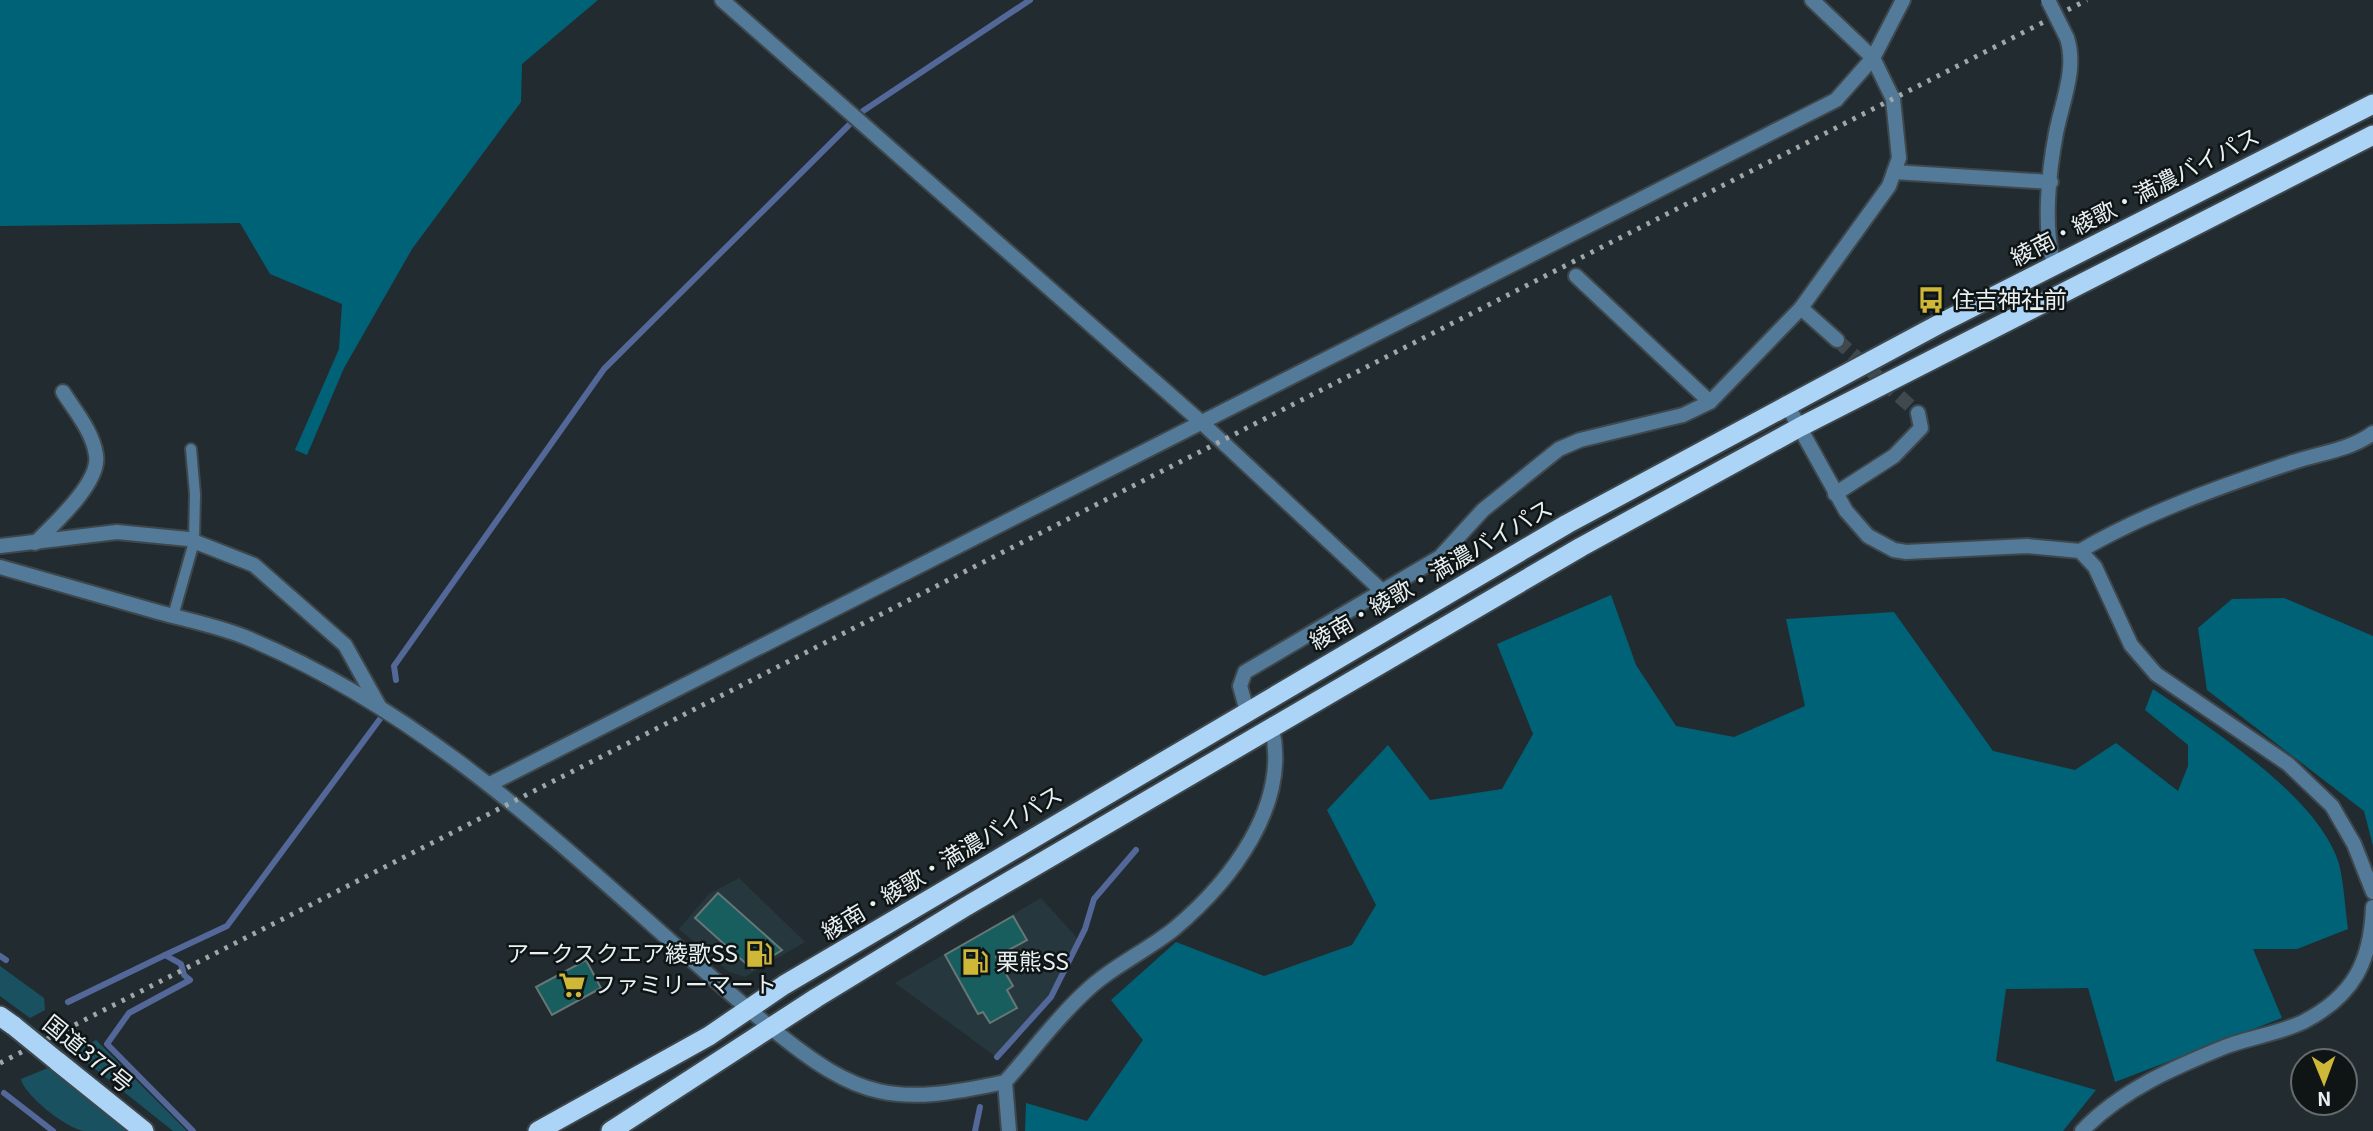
<svg xmlns="http://www.w3.org/2000/svg" width="2373" height="1131" font-family="Georgia,'Noto Sans JP',serif">
  <style>
    .built { fill: #26383e }
    .green { fill: #195160 }
    .forest { fill: #006277 }
    .lines { fill: none; stroke-linecap: round; stroke-linejoin: round }
    .stream { stroke: #536799; stroke-width: 6 }
    .building { fill: #185e5e; stroke: #687675; stroke-width: 2 }
    .minor-tunnel { stroke: #40494d; stroke-width: 14; stroke-dasharray: 14 7; stroke-linecap: butt }
    .service-casing { stroke: #3e474b; stroke-width: 14 }
    .minor-casing { stroke: #3e474b; stroke-width: 18 }
    .tertiary-casing { stroke: #3e474b; stroke-width: 18 }
    .trunk-casing { stroke: #3e474b; stroke-width: 23 }
    .service { stroke: #537a99; stroke-width: 10 }
    .minor { stroke: #537a99; stroke-width: 14 }
    .tertiary { stroke: #537a99; stroke-width: 14 }
    .trunk { stroke: #acd4f6; stroke-width: 19 }
    .rail { stroke: #9fa7a9; stroke-width: 5; stroke-dasharray: 3.5 7; stroke-linecap: butt }
    .minor-bridge-casing { stroke: #3e474b; stroke-width: 18; stroke-linecap: butt }
    .trunk-bridge-casing { stroke: #3e474b; stroke-width: 23; stroke-linecap: butt }
    .minor-bridge { stroke: #537a99; stroke-width: 14 }
    .trunk-bridge { stroke: #acd4f6; stroke-width: 19 }
    .labels { text-anchor: middle; stroke-width: 5; stroke-linejoin: round; paint-order: stroke }
    .street-label { font-size: 23px; fill: #e9f0f2; stroke: #0f1415 }
    .poi-label { font-size: 23px; fill: #e9f0f2; stroke: #0f1415; text-anchor: start }
  </style>
  <rect width="100%" height="100%" fill="#222c30"/>
  <g class="built">
    <path d="M739,878L805,942L745,977L729,972L679,929L709,894Z"/>
    <path d="M1041,898L1077,938L1054,988L1036,1012L995,1056L895,983Z"/>
  </g>
  <g class="green">
    <path d="M0,966L44,998L45,1010L30,1018L0,996Z"/>
    <path d="M96,1040L187,1131H173L74,1052Z"/>
    <path d="M48,1068L127,1131C113,1131 97,1131 83,1131C66,1128 24,1095 21,1079Z"/>
  </g>
  <g class="forest">
    <path d="M0,0H598L522,64L521,102L412,249L344,368L307,455L295,450L339,349L342,304L270,274L240,223L0,226Z"/>
    <path d="M1611,595L1636,665L1676,726L1734,737L1805,706L1786,619L1894,612L1993,751L2075,770L2116,743L2178,791L2188,766V745L2145,710L2153,689C2209,728 2319,796 2339,864C2344,884 2345,908 2348,929L2297,949H2253L2282,1018L2115,1082L2088,988L2006,989L1996,1061L2096,1090L2063,1131H1025L1026,1103L1087,1121L1143,1040L1111,1000L1176,942L1264,976L1352,945L1376,905L1327,810L1388,745L1430,800L1502,789L1533,734L1497,644Z"/>
    <path d="M2284,598L2373,636V846L2364,811L2207,690L2198,628L2232,599Z"/>
  </g>
  <g class="lines">
    <g class="stream">
      <path d="M863,111L1030,0"/>
      <path d="M396,680L394,666L604,369L849,125"/>
      <path d="M165,955L227,926L380,719"/>
      <path d="M0,956L6,960"/>
      <path d="M68,1002L165,955L181,964L184,975L190,980L129,1013L107,1044L193,1131"/>
      <path d="M997,1057L1051,997L1085,929L1094,899L1136,850"/>
      <path d="M4,1093L53,1131"/>
      <path d="M975,1131L980,1107"/>
    </g>
  </g>
  <g class="building">
    <path d="M718,893L782,950L752,969L695,918Z"/>
    <path d="M1013,916L1027,940L996,957L1013,986L1007,990L1017,1008L990,1023L983,1012L978,1014L945,955Z"/>
    <path d="M586,960L601,988L552,1015L536,987Z"/>
  </g>
  <g class="lines">
    <path class="minor-tunnel" d="M1837,340L1918,413"/>
    <defs>
      <path id="service" d="M173,616L194,542L195,494L191,449"/>
      <g id="minor">
        <path d="M722,0L1201,422L1382,591"/>
        <path d="M1894,172L2051,182"/>
        <path d="M2055,266C2042,231 2049,170 2056,133C2062,102 2077,69 2067,38"/>
        <path d="M1576,276L1710,402L1801,308L1889,186L1899,158L1893,99L1873,58L1812,0"/>
        <path d="M1801,308L1837,340"/>
        <path d="M1786,403L1846,511L1868,536L1894,550L1906,552L2027,546L2080,551L2095,567L2131,645L2156,674L2288,764L2332,806L2354,844L2373,892"/>
        <path d="M1835,494L1894,456L1921,428L1918,413"/>
        <path d="M35,543C53,525 101,482 96,455C93,432 75,411 63,392"/>
        <path d="M0,546L117,532L188,539L254,565L345,645L379,706"/>
        <path d="M2080,551C2145,513 2221,486 2293,462C2320,453 2350,450 2373,433"/>
        <path d="M1247,711L1240,686L1245,672L1440,557L1483,510L1559,449L1580,440L1683,415L1710,402"/>
        <path d="M490,784C940,560 1387,329 1836,100L1873,58L1903,0"/>
        <path d="M770,1027C860,1101 894,1106 1005,1082"/>
        <path d="M1009,1131L1005,1082C1031,1053 1055,1020 1083,994C1109,968 1145,952 1174,929C1230,882 1290,806 1272,728"/>
        <path d="M2082,1131C2121,1090 2175,1067 2227,1046C2252,1037 2280,1033 2303,1022C2354,996 2371,961 2373,907"/>
      </g>
      <path id="tertiary" d="M0,567C53,582 105,597 158,612C187,620 218,626 245,637C453,723 601,887 770,1027"/>
      <g id="trunk">
        <path d="M0,1016L14,1026"/>
        <path d="M57,1061L144,1131"/>
        <path d="M538,1131L709,1036L784,985L1567,524L1943,322L2373,104"/>
        <path d="M611,1131L816,998L965,907L1581,547L1800,427L2373,135"/>
      </g>
    </defs>
    <use href="#service" class="service-casing"/>
    <use href="#minor" class="minor-casing"/>
    <use href="#tertiary" class="tertiary-casing"/>
    <use href="#trunk" class="trunk-casing"/>
    <use href="#service" class="service"/>
    <use href="#minor" class="minor"/>
    <use href="#tertiary" class="tertiary"/>
    <use href="#trunk" class="trunk"/>
    <path class="rail" d="M0,1063L2087,0"/>
    <defs>
      <path id="minor-bridge" d="M2048,0L2067,38"/>
      <path id="trunk-bridge" d="M14,1026L57,1061"/>
    </defs>
    <use href="#minor-bridge" class="minor-bridge-casing"/>
    <use href="#trunk-bridge" class="trunk-bridge-casing"/>
    <use href="#minor-bridge" class="minor-bridge"/>
    <use href="#trunk-bridge" class="trunk-bridge"/>
  </g>
  <defs>
    <symbol id="bus-bare" viewBox="-9 -9 18 18"><path d="M-5-6H5V4H4V6H2V4H-2V6H-4V4H-5ZM-3.5-4V0h7V-4ZM-3.5 1.2v1.5H-2V1.2ZM2 1.2v1.5H3.5V1.2Z" fill="#cfb837" stroke="#0f1415" stroke-width="2.5" paint-order="stroke"/></symbol>
    <symbol id="fuel-bare" viewBox="-9 -9 18 18"><path d="M-5.5-6h7V0h2V4h1.3V-2.5L3-4.5l.8-.8L6-3V5H2.5V1h-1V6h-7ZM-4.2-4.7v3.2H.2V-4.7Z" fill="#cfb837" stroke="#0f1415" stroke-width="2.5" paint-order="stroke"/></symbol>
    <symbol id="supermarket-bare" viewBox="-9 -9 18 18"><path d="M-6-5.5h2.5l.6 2H6L4.5 2H-2.5L-4.4-4H-6ZM-1.5 3.2a1.3 1.3 0 1 0 .1 0ZM3 3.2a1.3 1.3 0 1 0 .1 0Z" fill="#cfb837" stroke="#0f1415" stroke-width="2.5" paint-order="stroke"/></symbol>
  </defs>
  <g fill-rule="evenodd">
    <use href="#bus-bare" x="1912" y="281" width="38" height="38"/>
    <use href="#fuel-bare" x="740" y="935" width="38" height="38"/>
    <use href="#fuel-bare" x="956" y="943" width="38" height="38"/>
    <use href="#supermarket-bare" x="553" y="966" width="38" height="38"/>
  </g>
  <g class="labels">
    <g class="street-label">
      <text transform="translate(2135 197) rotate(-27)" y="8">綾南・綾歌・満濃バイパス</text>
      <text transform="translate(1431 575) rotate(-30)" y="8">綾南・綾歌・満濃バイパス</text>
      <text transform="translate(942 863) rotate(-31)" y="8">綾南・綾歌・満濃バイパス</text>
      <text transform="translate(88 1054) rotate(39)" y="8">国道377号</text>
    </g>
    <g class="poi-label">
      <text x="1952" y="308">住吉神社前</text>
      <text x="738" y="962" text-anchor="end">アークスクエア綾歌SS</text>
      <text x="996" y="970">栗熊SS</text>
      <text x="593" y="993">ファミリーマート</text>
    </g>
  </g>
  <g transform="translate(2324 1082) rotate(179)"><circle r="33" fill="#0f1415" stroke="#666c6d" stroke-width="2"/>
  <path d="M0-5L12 26L0 18L-12 26Z" fill="#cfb837"/>
  <text y="-10" font-size="19" font-weight="bold" text-anchor="middle" fill="#e9f0f2">N</text>
  </g>
</svg>
